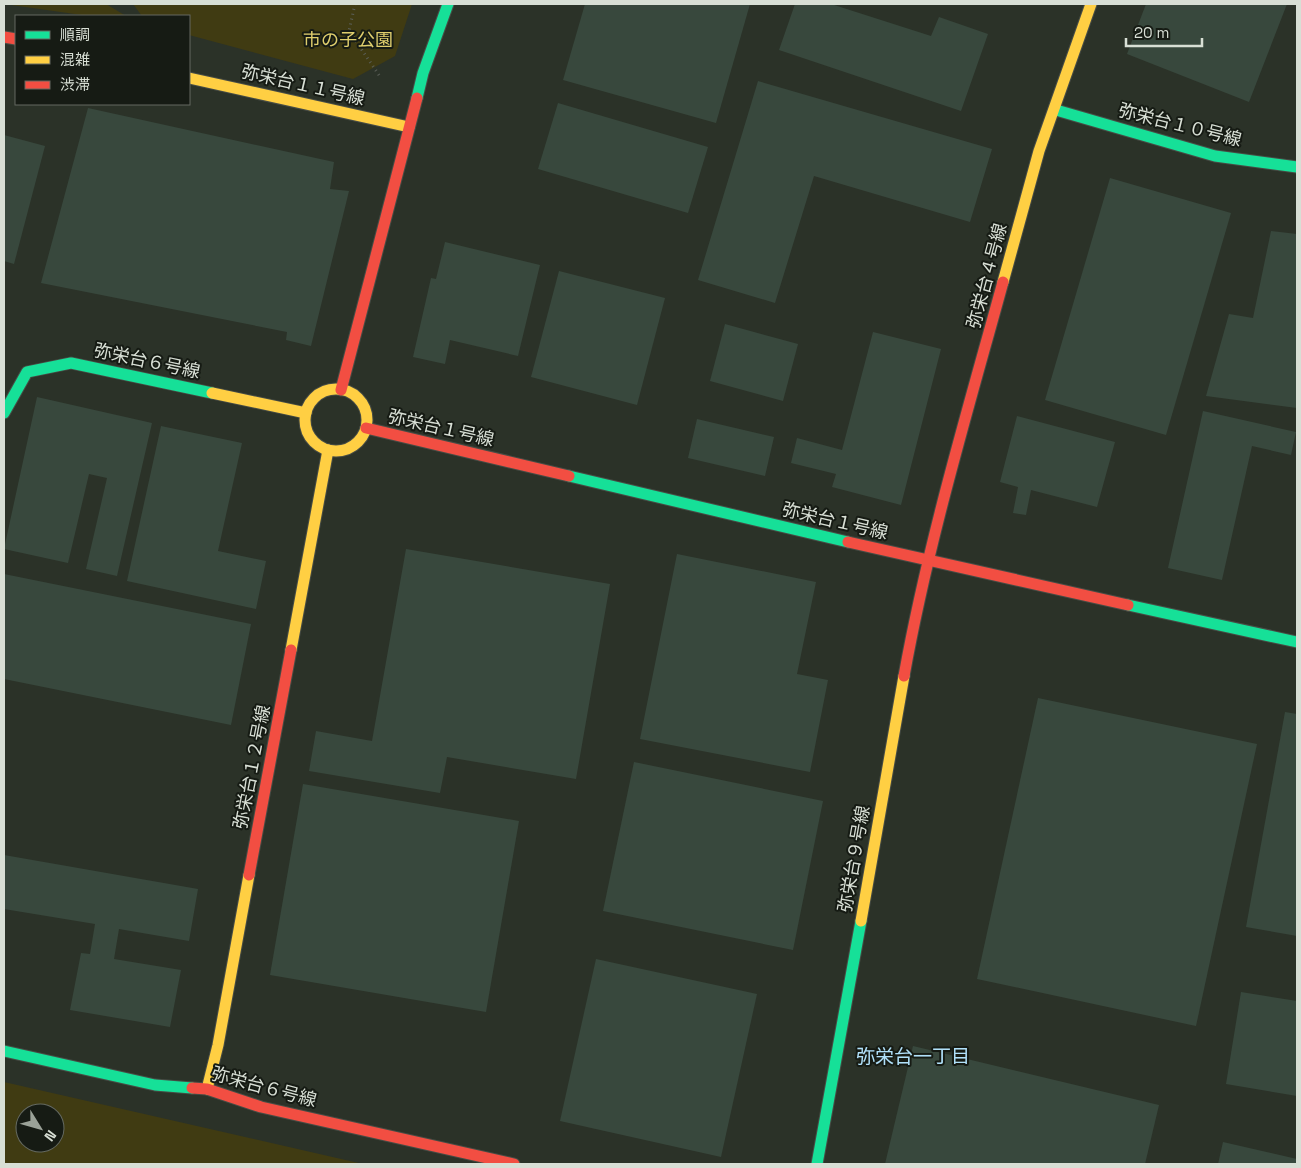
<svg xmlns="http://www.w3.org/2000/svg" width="1301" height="1168" font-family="'Space Grotesk','Noto Sans JP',sans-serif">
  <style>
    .green { fill: #403b12; fill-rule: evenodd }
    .building { fill: #38483d }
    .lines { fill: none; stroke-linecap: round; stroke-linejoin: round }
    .fast-casing { stroke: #474c45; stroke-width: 13 }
    .slow-casing { stroke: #474c45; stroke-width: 13 }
    .jam-casing { stroke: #474c45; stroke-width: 13 }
    .path { stroke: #5b5f58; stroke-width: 3; stroke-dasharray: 1 4; stroke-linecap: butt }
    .fast { stroke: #16e098; stroke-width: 11 }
    .slow { stroke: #ffcf43; stroke-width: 11 }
    .jam { stroke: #f24e42; stroke-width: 11 }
    .labels { text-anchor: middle; stroke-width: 4; stroke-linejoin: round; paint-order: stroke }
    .park-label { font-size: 18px; fill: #dfce6d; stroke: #161b14 }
    .street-label { font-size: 18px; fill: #d8dfd5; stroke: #161b14 }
    .neighbourhood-label { font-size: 19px; fill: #b1e1fa; stroke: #161b14 }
  </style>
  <rect width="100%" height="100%" fill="#2b3228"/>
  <g class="green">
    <path d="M4,4H106L126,16H89Z"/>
    <path d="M133,4H412L395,56L353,79L189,35V16H142Z"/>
    <path d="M4,1082L363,1164H4ZM25,1113H55V1143H25Z"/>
  </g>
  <g class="building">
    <path d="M585,4H750L716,123L563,80Z"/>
    <path d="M795,4H831L931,36L939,17L988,34L961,111L779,50Z"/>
    <path d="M1146,4H1287L1249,102L1127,54Z"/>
    <path d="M758,81L992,149L970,222L814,176L775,303L698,280Z"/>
    <path d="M558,103L708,147L688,213L538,169Z"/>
    <path d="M88,108L334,162L330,189L349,191L311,346L286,340L287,332L41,283Z"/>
    <path d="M4,135L45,146L14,264L4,261Z"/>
    <path d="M1110,178L1231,213L1166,435L1045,400Z"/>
    <path d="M1271,231L1297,234V408L1206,396L1229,314L1253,318Z"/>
    <path d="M445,242L540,265L518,356L450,340L445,364L413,357L431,278L436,279Z"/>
    <path d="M559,271L665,298L637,405L531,377Z"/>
    <path d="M725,324L798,344L783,401L710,381Z"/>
    <path d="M873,332L941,349L901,505L832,487L836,474L791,463L797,438L842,450Z"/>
    <path d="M37,397L152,423L117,576L86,569L107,478L89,474L68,563L4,549Z"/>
    <path d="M1203,411L1296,432L1291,455L1252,446L1222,580L1168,568Z"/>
    <path d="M1017,416L1115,442L1097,507L1031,490L1026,515L1013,513L1018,487L1000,482Z"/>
    <path d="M697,419L774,437L765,476L688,458Z"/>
    <path d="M161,426L242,443L218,551L266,561L256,609L127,581Z"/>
    <path d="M406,549L610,584L576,779L447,757L440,793L309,771L316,731L372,741Z"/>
    <path d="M677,554L816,582L797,674L828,680L810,772L640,739Z"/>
    <path d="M4,574L251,624L231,725L4,679Z"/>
    <path d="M1038,698L1257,744L1196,1026L977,979Z"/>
    <path d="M1285,712L1297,714V936L1246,927Z"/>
    <path d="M634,762L823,801L793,950L603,911Z"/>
    <path d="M303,784L519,821L486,1012L270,975Z"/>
    <path d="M4,855L198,889L189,941L119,929L114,959L181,970L170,1027L70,1010L81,953L90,954L95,924L4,909Z"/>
    <path d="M596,959L757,994L721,1157L560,1121Z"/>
    <path d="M1241,992L1297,1001V1096L1226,1084Z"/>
    <path d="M913,1046L1159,1105L1145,1164H885Z"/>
    <path d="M1223,1142L1297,1159V1164H1218Z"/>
  </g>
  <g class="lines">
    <defs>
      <g id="fast">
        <path d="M417,98L423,73L448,4"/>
        <path d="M1056,110L1215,156L1297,167"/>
        <path d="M4,413L27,372L71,363L212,393"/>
        <path d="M569,476L848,542"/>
        <path d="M1128,605L1297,642"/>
        <path d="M4,1051L155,1085L192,1088"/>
        <path d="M817,1164L861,921"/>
      </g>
      <g id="slow">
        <path d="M189,78L409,127"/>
        <path d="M1003,282L1039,151L1091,4"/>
        <circle cx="336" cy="420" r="31"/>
        <path d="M212,393L306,413"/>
        <path d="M291,650L328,450"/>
        <path d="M861,921L904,676"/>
        <path d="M207,1089L218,1045L249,875"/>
      </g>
      <g id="jam">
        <path d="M4,37L16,39"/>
        <path d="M341,390L417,98"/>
        <path d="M366,428L569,476"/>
        <path d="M848,542L1128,605"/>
        <path d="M904,676C928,543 967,413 1003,282"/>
        <path d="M249,875L291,650"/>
        <path d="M192,1088L207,1089L261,1107L514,1164"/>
      </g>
    </defs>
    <use href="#fast" class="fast-casing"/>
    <use href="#slow" class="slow-casing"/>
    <use href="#jam" class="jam-casing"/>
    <path class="path" d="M355,4L349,31L381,78"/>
    <use href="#fast" class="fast"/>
    <use href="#slow" class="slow"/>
    <use href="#jam" class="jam"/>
  </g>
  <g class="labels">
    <g class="park-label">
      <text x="348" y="46">市の子公園</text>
    </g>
    <g class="street-label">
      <text transform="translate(303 85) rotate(13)" y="6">弥栄台１１号線</text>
      <text transform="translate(1180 125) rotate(14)" y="6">弥栄台１０号線</text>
      <text transform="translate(987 276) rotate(-75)" y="6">弥栄台４号線</text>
      <text transform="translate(147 361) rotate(12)" y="6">弥栄台６号線</text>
      <text transform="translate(441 428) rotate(13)" y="6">弥栄台１号線</text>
      <text transform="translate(835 521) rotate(13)" y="6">弥栄台１号線</text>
      <text transform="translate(252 767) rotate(-79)" y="6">弥栄台１２号線</text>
      <text transform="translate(854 859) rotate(-80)" y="6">弥栄台９号線</text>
      <text transform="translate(264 1087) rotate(15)" y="6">弥栄台６号線</text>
    </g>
    <g class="neighbourhood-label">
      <text x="913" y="1063">弥栄台一丁目</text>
    </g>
  </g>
  <rect width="1301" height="1168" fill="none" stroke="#d8dfd5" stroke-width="10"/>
  <rect x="15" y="15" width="175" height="90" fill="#161b14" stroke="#646961"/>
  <rect x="25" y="31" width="25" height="8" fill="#16e098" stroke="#646961"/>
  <text x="60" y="40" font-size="15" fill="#d8dfd5">順調</text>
  <rect x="25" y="56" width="25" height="8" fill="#ffcf43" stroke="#646961"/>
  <text x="60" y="65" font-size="15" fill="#d8dfd5">混雑</text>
  <rect x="25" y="81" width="25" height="8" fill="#f24e42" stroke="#646961"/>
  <text x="60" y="90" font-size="15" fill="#d8dfd5">渋滞</text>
  <g transform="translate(40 1128) rotate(127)"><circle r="24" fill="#161b14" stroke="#646961"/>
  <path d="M0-4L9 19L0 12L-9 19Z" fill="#9ba298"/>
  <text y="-8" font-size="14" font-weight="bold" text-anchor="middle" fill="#d8dfd5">N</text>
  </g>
  <path d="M1126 38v8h76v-8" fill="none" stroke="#d8dfd5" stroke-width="2.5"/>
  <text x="1134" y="38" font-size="15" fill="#d8dfd5" stroke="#161b14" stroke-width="4" paint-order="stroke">20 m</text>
</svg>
